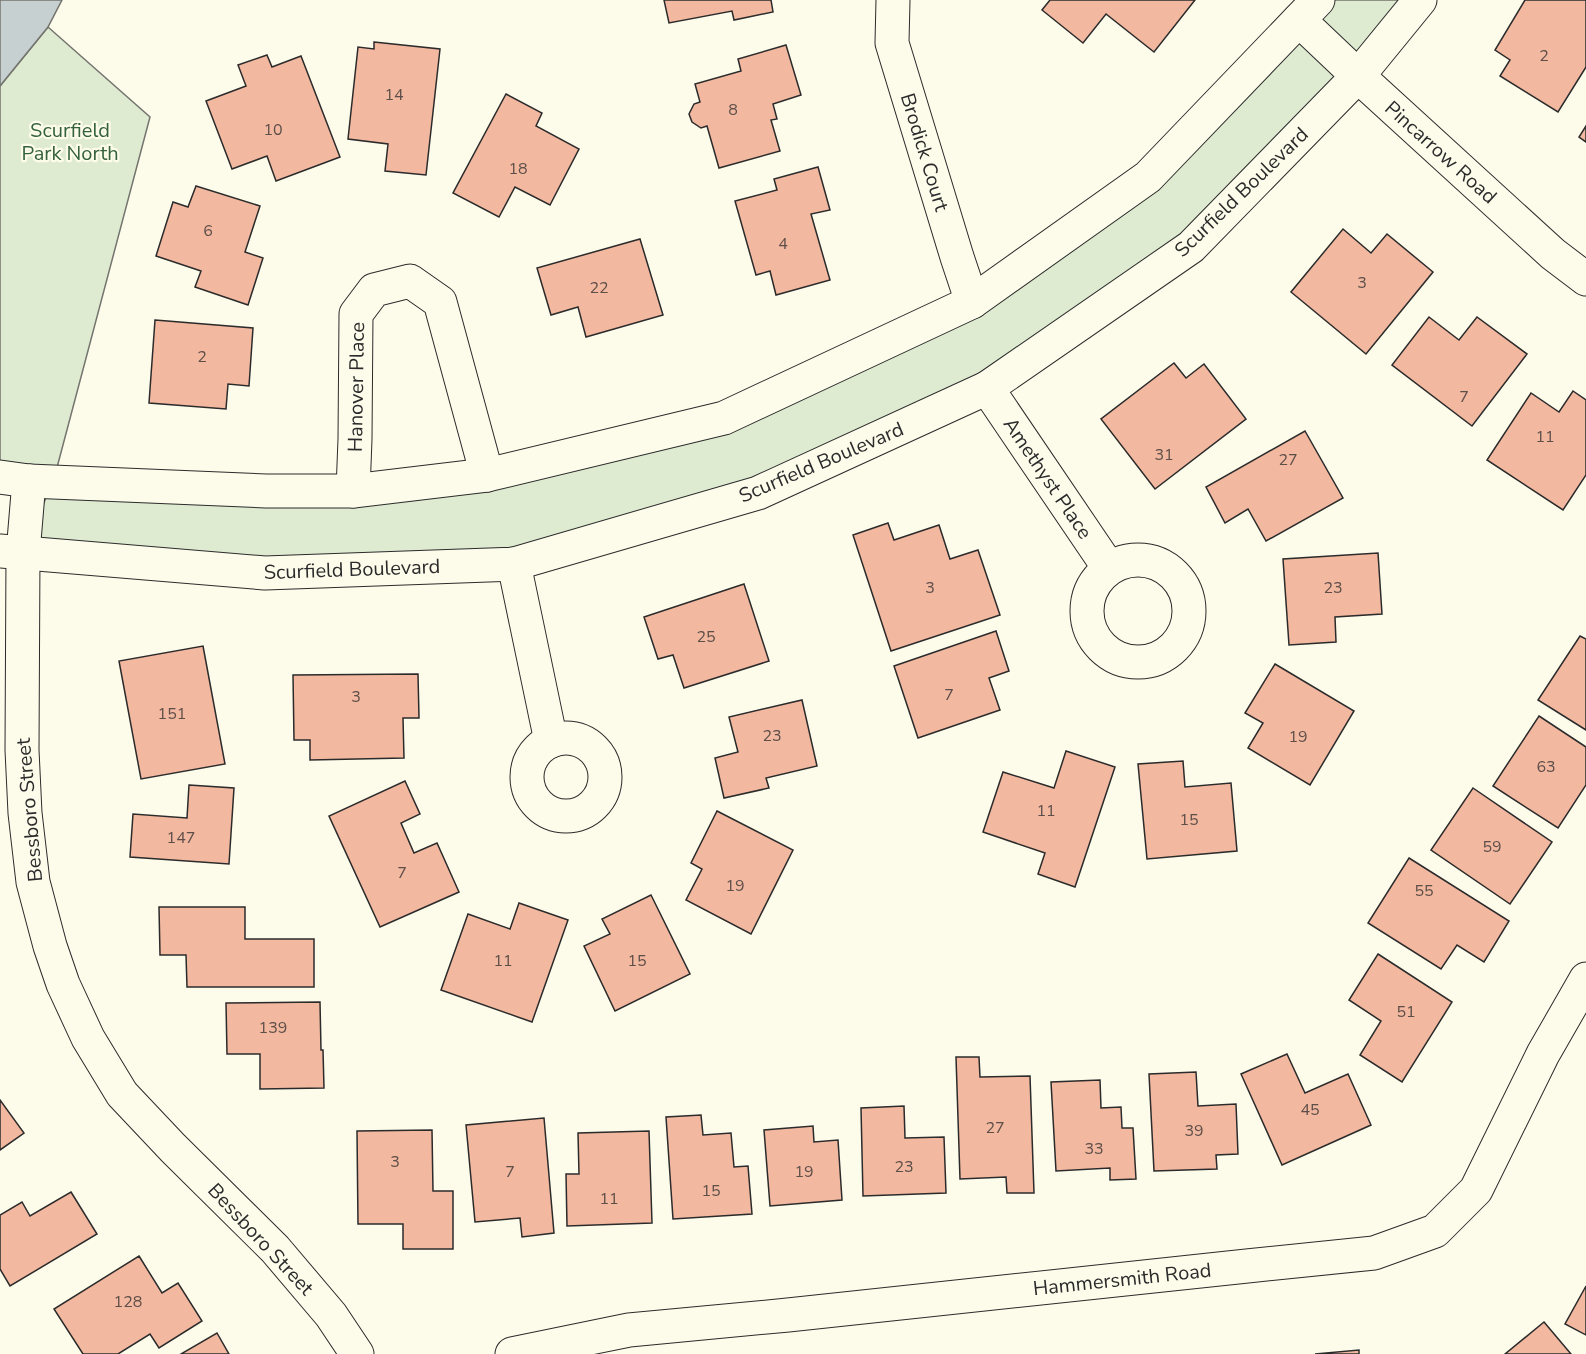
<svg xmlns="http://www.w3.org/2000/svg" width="1586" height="1354" font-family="'Nunito Sans',sans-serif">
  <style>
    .green { fill: #deebd1; stroke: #74746e; stroke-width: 1.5 }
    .water { fill: #c7d0d0; stroke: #74746e; stroke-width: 1.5 }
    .building { fill: #f2b8a0; stroke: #2b2b2b; stroke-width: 1.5 }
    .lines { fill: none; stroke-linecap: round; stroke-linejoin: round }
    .minor-casing { stroke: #2b2b2b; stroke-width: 35 }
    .minor { stroke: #fdfbea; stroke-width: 33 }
    .labels { text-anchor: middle; stroke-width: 4.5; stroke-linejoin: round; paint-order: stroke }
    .number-label { font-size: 16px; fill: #5d4e48 }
    .park-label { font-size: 20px; fill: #34623c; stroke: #fdfbea }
    .street-label { font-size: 20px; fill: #2b2b2b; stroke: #fdfbea }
  </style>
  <rect width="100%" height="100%" fill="#fdfbea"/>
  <path class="green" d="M1318,0H1420L1191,247L987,388L758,493L514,564L23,553L55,476L0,477V86L48,27L150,117L55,475L353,491L724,418L972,302L1148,177Z"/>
  <path class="water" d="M0,0H62L48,27L0,86Z"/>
  <g class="building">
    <path d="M664,0H771L773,12L734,20L732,11L669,23Z"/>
    <path d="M1050,0H1195L1154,52L1106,14L1083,43L1042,10Z"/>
    <path d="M1525,0H1586V67L1558,112L1500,76L1510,60L1495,50Z"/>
    <path d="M374,42L440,49L426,175L385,171L388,144L348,139L358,47L374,49Z"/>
    <path d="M786,45L801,95L773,104L777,119L771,120L780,151L719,168L707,126L701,128L692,122L689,114L694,104L700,102L695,84L741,71L738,59Z"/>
    <path d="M267,55L272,67L301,56L340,157L276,181L267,156L232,169L206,101L246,86L238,65Z"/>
    <path d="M506,94L542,113L536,126L579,149L550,205L515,187L499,217L453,193Z"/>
    <path d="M1586,126V142L1579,137Z"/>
    <path d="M818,167L830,210L811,214L830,280L776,295L770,271L756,275L735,201L777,190L774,179Z"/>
    <path d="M196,186L260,206L245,252L263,258L248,305L195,287L201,271L156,256L173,202L188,207Z"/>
    <path d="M1343,229L1371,253L1387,234L1433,272L1366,354L1291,292Z"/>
    <path d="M640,239L663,315L586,337L578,307L551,315L537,268Z"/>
    <path d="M1429,317L1459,340L1477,317L1527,354L1472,426L1392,365Z"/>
    <path d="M155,320L253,328L249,386L228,384L226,409L149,403Z"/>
    <path d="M1174,363L1186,378L1204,364L1246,419L1155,489L1101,419Z"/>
    <path d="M1573,391L1586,400V475L1563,510L1487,460L1531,393L1559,412Z"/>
    <path d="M1305,431L1343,498L1266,541L1248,509L1225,523L1206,487Z"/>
    <path d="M888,523L894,540L939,525L950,559L978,550L1000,615L891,651L853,535Z"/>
    <path d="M1378,553L1382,614L1335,617L1336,642L1289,645L1283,559Z"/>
    <path d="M744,584L769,661L684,688L673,655L658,659L644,617Z"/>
    <path d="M996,631L1009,671L989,678L1000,710L918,738L894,666Z"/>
    <path d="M1580,636L1586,639V730L1538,700Z"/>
    <path d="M203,646L225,764L141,779L119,661Z"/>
    <path d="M1275,664L1354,711L1310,785L1248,748L1263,723L1245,713Z"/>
    <path d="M418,674L419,718H403L404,758L310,760V740H294L293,675Z"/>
    <path d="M802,700L817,766L766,778L769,788L724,798L715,758L738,752L729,717Z"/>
    <path d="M1539,716L1586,747V785L1558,828L1493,786Z"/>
    <path d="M1066,751L1115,767L1075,887L1038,874L1045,853L983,832L1003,772L1054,788Z"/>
    <path d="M1183,761L1185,787L1231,783L1237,851L1147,859L1138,764Z"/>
    <path d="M405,781L420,814L401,823L414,853L437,843L459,892L380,927L329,816Z"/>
    <path d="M189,785L234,788L229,864L130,857L133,814L187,818Z"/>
    <path d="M1473,788L1552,842L1510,904L1431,850Z"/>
    <path d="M717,811L793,850L751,934L686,900L702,869L691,863Z"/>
    <path d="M1409,858L1509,921L1484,962L1457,945L1441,969L1368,923Z"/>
    <path d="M651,895L690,974L615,1011L584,946L610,934L602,919Z"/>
    <path d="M519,903L568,920L532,1022L441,990L468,914L510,929Z"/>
    <path d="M159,907H245V939H314V987H187L186,955H160Z"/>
    <path d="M1378,954L1452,1002L1402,1082L1360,1055L1381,1021L1349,1000Z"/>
    <path d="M320,1002L321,1050H323L324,1088L260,1089V1054H227L226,1003Z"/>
    <path d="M1287,1054L1305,1093L1348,1074L1371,1125L1282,1165L1241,1074Z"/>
    <path d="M956,1057H979L980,1077L1030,1076L1034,1193H1007L1006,1177L960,1179Z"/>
    <path d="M1196,1072L1198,1106L1236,1104L1238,1154L1216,1155L1217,1169L1154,1171L1149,1074Z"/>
    <path d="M1100,1080L1101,1108L1121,1107L1122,1128H1133L1136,1179L1110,1180V1168L1056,1171L1051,1082Z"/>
    <path d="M0,1100L24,1133L0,1150Z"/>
    <path d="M904,1106L905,1138L944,1137L946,1193L863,1196L861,1108Z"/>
    <path d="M701,1115L703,1135L731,1133L734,1167L748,1166L752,1214L673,1219L666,1117Z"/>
    <path d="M544,1118L554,1233L522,1237L520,1218L475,1222L466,1125Z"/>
    <path d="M813,1126L814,1142L838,1140L842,1200L770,1206L764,1130Z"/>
    <path d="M432,1130L433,1191H453V1249H403V1224H358L357,1131Z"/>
    <path d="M649,1131L652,1223L567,1226L566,1174H579L578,1133Z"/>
    <path d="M71,1192L97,1234L10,1286L0,1269V1215L22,1202L30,1216Z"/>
    <path d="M139,1256L162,1293L178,1283L202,1321L159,1348L150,1334L118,1354H83L54,1309Z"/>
    <path d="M1586,1286V1335L1565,1324Z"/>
    <path d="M1544,1322L1571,1354H1505Z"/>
    <path d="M217,1333L229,1354H181Z"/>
    <path d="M1359,1350V1354H1315Z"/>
  </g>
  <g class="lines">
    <defs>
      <g id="minor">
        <path d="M893,0L892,43L957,257L972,302"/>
        <path d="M1299,20L1358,76L1553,254L1586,279"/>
        <path d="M987,388L1109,568"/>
        <path d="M0,477L29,481L266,491H353L487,475L724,418L972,302L1148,177L1318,0"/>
        <path d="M29,481L23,553L22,750L25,813L33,882L50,946L63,984L88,1038L122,1094L173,1148L275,1249L331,1315L357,1354"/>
        <path d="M353,491L355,439L356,314L374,290L410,281L440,302L487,475"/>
        <path d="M0,551L265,573L514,564L758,493L987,388L1191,247L1358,76L1420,0"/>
        <circle cx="1138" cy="611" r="51"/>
        <path d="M514,564L551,741"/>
        <circle cx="566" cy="777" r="39"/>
        <path d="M512,1354L629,1330L788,1315L1247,1266L1374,1253L1435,1231L1476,1190L1543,1054L1586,979"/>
      </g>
    </defs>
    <use href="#minor" class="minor-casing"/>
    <use href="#minor" class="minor"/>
  </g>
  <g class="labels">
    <g class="number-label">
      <text x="1544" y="61">2</text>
      <text x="394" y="100">14</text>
      <text x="733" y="115">8</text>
      <text x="273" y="135">10</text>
      <text x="518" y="174">18</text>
      <text x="208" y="236">6</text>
      <text x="783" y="249">4</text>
      <text x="1362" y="288">3</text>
      <text x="599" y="293">22</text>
      <text x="202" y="362">2</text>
      <text x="1464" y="402">7</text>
      <text x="1545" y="442">11</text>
      <text x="1164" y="460">31</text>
      <text x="1288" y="465">27</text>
      <text x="930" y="593">3</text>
      <text x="1333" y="593">23</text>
      <text x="706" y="642">25</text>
      <text x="949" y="700">7</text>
      <text x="356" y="702">3</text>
      <text x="172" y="719">151</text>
      <text x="772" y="741">23</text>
      <text x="1298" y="742">19</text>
      <text x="1546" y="772">63</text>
      <text x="1046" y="816">11</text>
      <text x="1189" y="825">15</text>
      <text x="181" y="843">147</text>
      <text x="1492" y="852">59</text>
      <text x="402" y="878">7</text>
      <text x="735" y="891">19</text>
      <text x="1424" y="896">55</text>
      <text x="503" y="966">11</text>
      <text x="637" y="966">15</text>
      <text x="1406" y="1017">51</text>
      <text x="273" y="1033">139</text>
      <text x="1310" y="1115">45</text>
      <text x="995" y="1133">27</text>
      <text x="1194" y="1136">39</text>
      <text x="1094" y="1154">33</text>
      <text x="395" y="1167">3</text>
      <text x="904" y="1172">23</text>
      <text x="510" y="1177">7</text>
      <text x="804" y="1177">19</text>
      <text x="711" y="1196">15</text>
      <text x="609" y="1204">11</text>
      <text x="128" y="1307">128</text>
    </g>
    <g class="park-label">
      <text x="70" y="137">Scurfield<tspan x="70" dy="23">Park North</tspan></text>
    </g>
    <g class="street-label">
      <text transform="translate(925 152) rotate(73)" y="7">Brodick Court</text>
      <text transform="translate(1441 152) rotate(42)" y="7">Pincarrow Road</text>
      <text transform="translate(1241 192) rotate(-44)" y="7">Scurfield Boulevard</text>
      <text transform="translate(356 387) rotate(-89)" y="7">Hanover Place</text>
      <text transform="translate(821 462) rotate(-23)" y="7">Scurfield Boulevard</text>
      <text transform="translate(1048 478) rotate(56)" y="7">Amethyst Place</text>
      <text transform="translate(352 569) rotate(-2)" y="7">Scurfield Boulevard</text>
      <text transform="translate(29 810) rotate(-95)" y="7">Bessboro Street</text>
      <text transform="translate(261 1239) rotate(47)" y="7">Bessboro Street</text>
      <text transform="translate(1122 1279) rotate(-6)" y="7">Hammersmith Road</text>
    </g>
  </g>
</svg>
